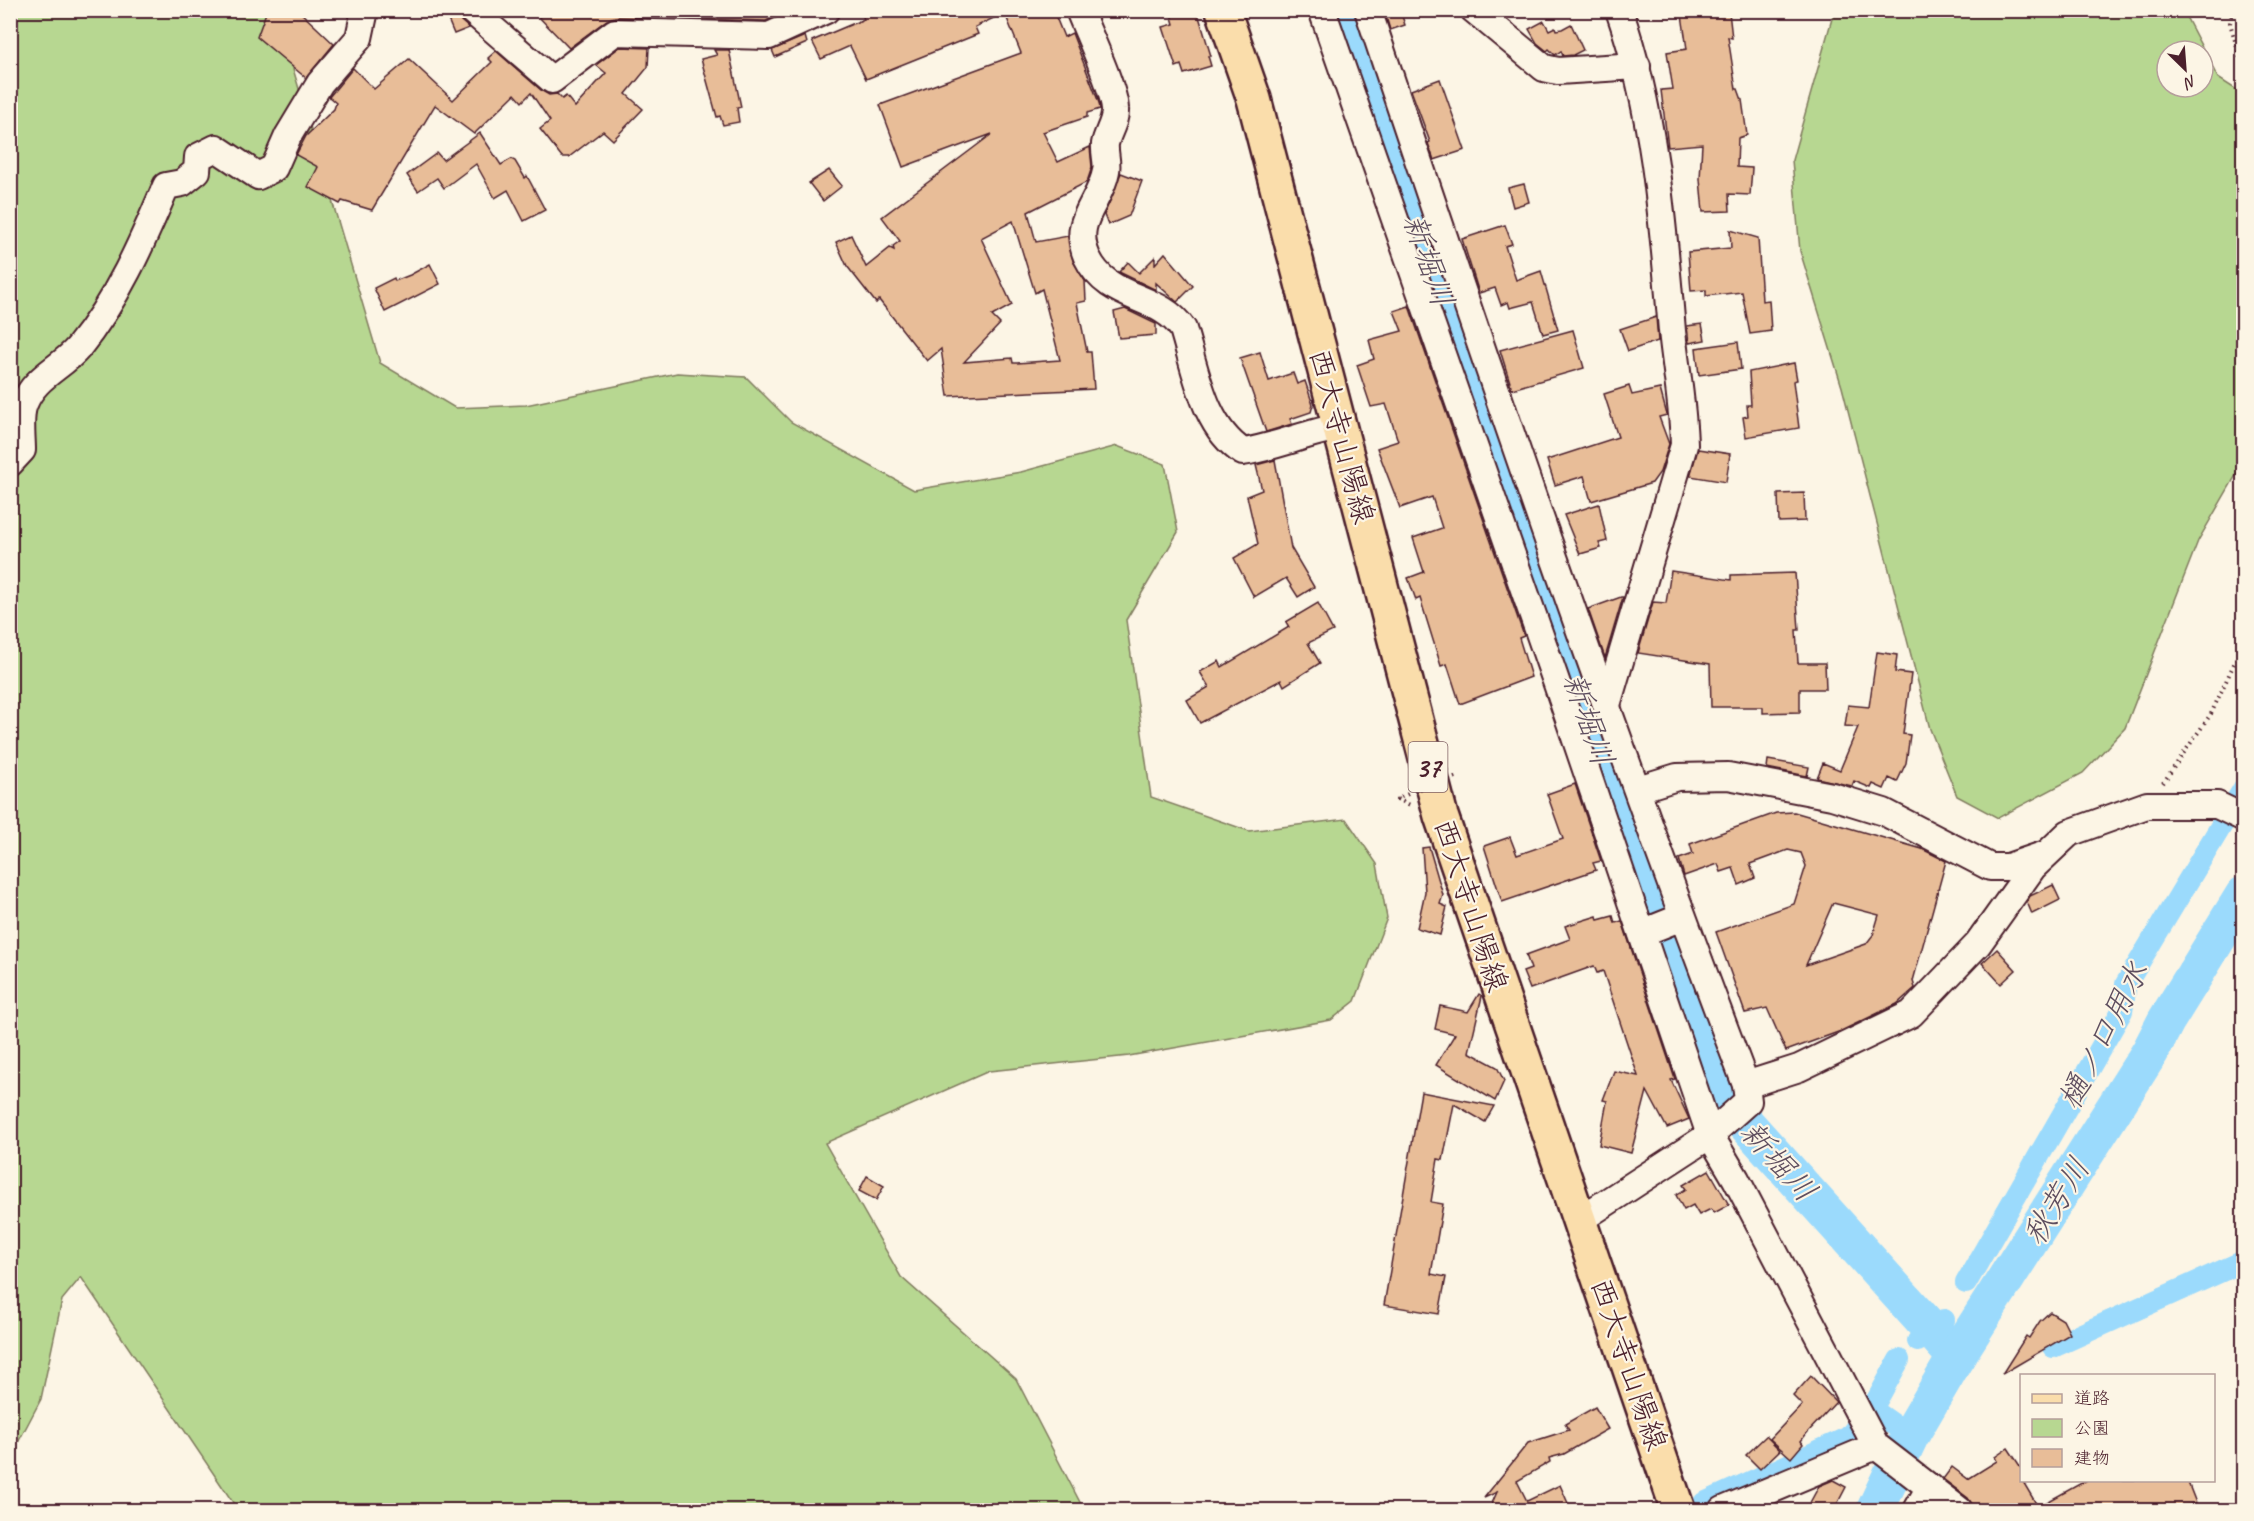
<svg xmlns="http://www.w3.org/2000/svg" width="2254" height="1521" font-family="Caveat,'Klee One',sans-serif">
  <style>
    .green { fill: #b7d791; stroke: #807b5e; stroke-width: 1.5; fill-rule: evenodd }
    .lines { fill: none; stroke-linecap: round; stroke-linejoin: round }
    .canal { stroke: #9bdafc; stroke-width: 22 }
    .river { stroke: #9bdafc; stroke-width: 38 }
    .building { fill: #e8bd98; stroke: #4a1f2b; stroke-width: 1.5; fill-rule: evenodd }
    .minor-casing { stroke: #4a1f2b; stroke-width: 30 }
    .major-casing { stroke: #4a1f2b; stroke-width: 38 }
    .path { stroke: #4a1f2b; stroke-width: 4; stroke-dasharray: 1.5 4.5; stroke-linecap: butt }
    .minor { stroke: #fcf5e5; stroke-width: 26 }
    .major { stroke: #faddab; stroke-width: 33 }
    .path-bridge { stroke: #4a1f2b; stroke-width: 4; stroke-dasharray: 1.5 4.5; stroke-linecap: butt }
    .labels { text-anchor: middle; stroke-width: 4.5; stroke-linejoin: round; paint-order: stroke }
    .shield { fill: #fcf5e5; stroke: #7f5f63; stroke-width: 1.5 }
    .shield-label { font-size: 28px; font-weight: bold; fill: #4a1f2b }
    .street-label { font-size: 30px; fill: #4a1f2b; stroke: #fcf5e5 }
    .water-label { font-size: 32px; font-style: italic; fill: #5e4e5f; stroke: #fcf5e5 }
  </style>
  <rect width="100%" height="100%" fill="#fcf5e5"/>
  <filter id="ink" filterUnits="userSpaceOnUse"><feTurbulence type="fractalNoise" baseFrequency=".0167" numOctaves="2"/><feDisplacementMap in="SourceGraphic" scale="12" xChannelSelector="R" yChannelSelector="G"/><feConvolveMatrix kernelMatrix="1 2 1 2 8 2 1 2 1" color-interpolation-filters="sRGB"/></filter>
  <g filter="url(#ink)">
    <g class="green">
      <path d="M11,11H276L380,363L455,408L526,405L677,373L746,377L791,422L914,490L1021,472L1117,446L1165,464L1178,532L1126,620L1151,797L1249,831L1346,819L1377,864L1387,918L1355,1001L1331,1020L1129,1056L989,1071L825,1143L901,1277L1016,1379L1084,1510H238L81,1277L62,1300L41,1399L11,1456Z"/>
      <path d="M1839,11H2183L2218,78L2243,94V463L2198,541L2125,728L2083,773L1998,818L1957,796L1930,729L1842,387L1800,251L1792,160L1833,15ZM2167,51H2203V87H2167Z"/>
    </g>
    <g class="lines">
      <g class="canal">
        <path d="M1966,1283L2122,1011L2126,984L2244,788"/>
        <path d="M1918,1341L1944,1320"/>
        <path d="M2053,1347L2244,1261"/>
        <path d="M1870,1408L1910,1436"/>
        <path d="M1704,1503L1849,1437L1877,1400L1899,1360"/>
      </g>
      <g class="river">
        <path d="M1342,10L1721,1096L1956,1357"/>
        <path d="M1875,1510L1910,1436L1956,1357L2150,1052L2166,1021L2244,895"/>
      </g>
    </g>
    <g class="building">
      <path d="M267,10H298L334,44L306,78L257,37Z"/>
      <path d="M444,10H456L461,21L469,28L454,34Z"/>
      <path d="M532,10H652L651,18L615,17L607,20L569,48Z"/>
      <path d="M696,10H789L766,21L700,19Z"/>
      <path d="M860,10H1010L975,27L978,34L866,79L850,46L821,59L812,41L864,19Z"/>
      <path d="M1020,10H1053L1064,37L1072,33L1099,103L1100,109L1087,113V117L1043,132L1058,162L1090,147L1092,167L1087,182L1028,212L1036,242L1068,236L1073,261L1085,281L1086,301L1077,303L1087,352H1091L1094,389L948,396L941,349L927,361L879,300L876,303L847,266L836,242L851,235L866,267L890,248L894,250L893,246L900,241L882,217L992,134L903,167L880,105L1021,53L1006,16ZM1013,221L1035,293L1042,289L1060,360L1017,363H1013L1012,358L964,362L1000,324L992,316L1012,305L981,238Z"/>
      <path d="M1170,10H1197L1211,56H1208L1211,66L1184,74L1181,65L1176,67L1163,27L1174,24Z"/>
      <path d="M1384,10H1400L1405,25L1390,30Z"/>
      <path d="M1701,12L1702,16L1729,12L1732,38L1728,37L1736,89H1738L1742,100L1747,135L1738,138L1737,167L1752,168L1750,195L1729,194L1730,211L1703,212L1700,179L1702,144L1668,147L1661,90L1673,89L1667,52L1687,49L1682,15Z"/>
      <path d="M1544,21L1549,30L1555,27L1556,30L1562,29L1571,24L1583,50L1573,55L1563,56L1561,51L1555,55L1549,49L1547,51L1537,43L1529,29Z"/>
      <path d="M805,36L807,43L775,57L772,50Z"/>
      <path d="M620,47L649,48L648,67L626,94L643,109L613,140L603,131L569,157H562L540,129L550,121L531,93L522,102L515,94L474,134L435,105L372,210L342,201L340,204L308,187L318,167L296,155L306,136L334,109L336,103L329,97L353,68L374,89L409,59L453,100L492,62L488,58L496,51L542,91L549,95L557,94L562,99L566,96L575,107L606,73L596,65Z"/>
      <path d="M714,50H729L741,107L737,108L739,122L723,125L720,116L717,117L701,59L717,55Z"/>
      <path d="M1440,79L1465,150L1434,160L1428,143L1430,142L1411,90Z"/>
      <path d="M480,133L501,165L511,159L515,161L525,178L527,176L545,210L524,221L508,190L495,198L476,164L444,188L437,178L418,191L407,175L437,153L443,160Z"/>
      <path d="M829,170L842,186L823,201L809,183Z"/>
      <path d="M1121,173L1142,181L1129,216L1108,225L1104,215Z"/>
      <path d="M1524,184L1529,202L1513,207L1508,188Z"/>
      <path d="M1505,225L1512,244L1505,246L1516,280L1541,271L1558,330L1543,334L1533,302L1510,308L1508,302L1501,305L1495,288L1479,293L1462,239Z"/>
      <path d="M1730,230L1758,238L1762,301L1769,300L1771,331L1750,334L1742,292L1706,296V290L1691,291L1688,252L1731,248Z"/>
      <path d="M1165,253L1193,286L1177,302L1156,283V290L1119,272L1128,262L1139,273L1155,257V264Z"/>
      <path d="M430,264L440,284L385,312L374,288L394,278L395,281L410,275Z"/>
      <path d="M1409,306L1524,636L1519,638L1531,677L1460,704L1447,664L1441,666L1420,598L1416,600L1408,578L1424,572L1413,538L1442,528L1432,497L1400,508L1377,448L1398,441L1386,404L1371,407L1357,365L1374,359L1369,340L1402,331L1394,311Z"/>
      <path d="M1125,309L1156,324V335L1119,338L1114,312Z"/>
      <path d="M1656,317L1658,341L1628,351L1620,329Z"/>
      <path d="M1702,324L1705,340L1689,343L1687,326Z"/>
      <path d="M1573,330L1584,368L1512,389L1500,350Z"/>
      <path d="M1738,342L1741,369L1699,375L1696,348Z"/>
      <path d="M1260,352L1269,381L1293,373L1297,384L1305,381L1313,405L1311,412L1290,419L1292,424L1266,432L1240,358Z"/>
      <path d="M1794,363L1797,380L1793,381L1799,428L1746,437L1743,417L1748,416L1747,405H1751L1749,372Z"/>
      <path d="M1629,386L1632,395L1660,389L1667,415L1659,417L1669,444L1660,472L1652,483L1591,501L1584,476L1555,485L1547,460L1618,437L1604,394Z"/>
      <path d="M1698,449L1730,454L1726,482L1690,476Z"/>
      <path d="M1275,460L1291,548L1314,587L1298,597L1286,578L1254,597L1234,558L1258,544L1247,496L1262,490L1256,465Z"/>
      <path d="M1804,493L1805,521L1779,522L1778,494Z"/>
      <path d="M1599,504L1607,541L1599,543L1601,548L1580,554L1564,515Z"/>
      <path d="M1671,571L1731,580V575L1795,573L1799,630H1796L1798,663H1825L1826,689H1800V712L1763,713V707H1711L1710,664L1638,653L1653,602L1666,603Z"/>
      <path d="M1621,597H1623L1605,658L1588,609Z"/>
      <path d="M1318,603L1333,631L1308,643L1320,663L1284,686L1281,680L1200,723L1187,700L1209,687L1200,672L1219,661L1222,667L1289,627L1286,622Z"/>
      <path d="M1877,652L1897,655L1895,672L1911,674L1903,734L1910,735L1906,763L1897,782L1889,778L1884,789L1873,784L1871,788L1854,781L1852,786L1817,778L1823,763L1840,770L1858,727L1845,726L1848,705L1869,707Z"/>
      <path d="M1768,760L1809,767L1807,776L1767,768Z"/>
      <path d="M1575,784L1601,861L1593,863L1596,870L1502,902L1484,846L1510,837L1517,855L1563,839L1547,794Z"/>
      <path d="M1794,812L1922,849L1946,861L1913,981L1915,988L1897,1004L1841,1031L1786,1051L1767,1008L1745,1013L1716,932L1794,904L1806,866L1801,853L1788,850L1750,864L1755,878L1739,885L1733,868L1721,872L1718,864L1684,876L1679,859L1693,854L1690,844L1776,813ZM1833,903L1879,915L1873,935L1866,944L1806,965Z"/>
      <path d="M1429,847L1443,895L1440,904L1447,907L1440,935L1417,928L1425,892L1422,848Z"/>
      <path d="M2053,885L2060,900L2032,914L2027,902L2030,896Z"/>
      <path d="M1597,916L1598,920L1613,916L1615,923L1622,921L1675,1079L1671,1080L1689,1119L1667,1128L1647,1091L1631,1153L1599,1145L1607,1101L1603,1100L1614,1071L1638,1076L1603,971L1597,973L1594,966L1530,989L1523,972L1531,969L1526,955L1570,939L1565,926Z"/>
      <path d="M1997,949L2016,970L2001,984L1982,963Z"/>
      <path d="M1479,994L1482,996L1469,1052L1497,1067L1504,1081L1495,1101L1436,1065L1455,1034L1435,1029L1440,1006L1468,1012Z"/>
      <path d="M1421,1092L1494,1106L1485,1122L1454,1104L1443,1160L1438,1159L1431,1202L1443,1204L1431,1274L1446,1277L1439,1314L1384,1305Z"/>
      <path d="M1709,1170L1729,1205L1714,1213L1711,1209L1699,1215L1693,1205L1684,1210L1676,1195L1686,1189L1683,1185Z"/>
      <path d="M867,1176L884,1186L876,1200L859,1191Z"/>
      <path d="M2050,1312L2063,1320L2070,1334L2002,1374L2026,1336L2029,1338L2040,1321Z"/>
      <path d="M1811,1376L1836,1402L1807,1433L1801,1441L1803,1444L1791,1458L1770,1439L1802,1405L1793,1396Z"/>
      <path d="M1595,1407L1608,1429L1564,1454L1549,1458L1550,1462L1517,1481L1527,1501L1560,1485L1571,1510H1489L1497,1492L1484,1498L1528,1443L1569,1430L1565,1424Z"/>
      <path d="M1766,1436L1780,1450L1760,1469L1746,1455Z"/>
      <path d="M2008,1448L2022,1469V1480L2038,1507L2087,1480H2187L2196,1503L2171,1510H1975L1968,1498L1943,1479L1952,1467L1968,1479L1997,1461L1995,1457Z"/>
      <path d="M1833,1480L1846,1487L1834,1510H1806L1819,1486Z"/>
    </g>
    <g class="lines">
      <defs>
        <g id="minor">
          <path d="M471,10L552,80L615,32L769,36L826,10"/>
          <path d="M1079,10C1088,33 1114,88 1115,109C1116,121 1107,133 1105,144C1104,153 1108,163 1106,171C1100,204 1071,220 1087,257C1108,302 1159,293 1183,329C1196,371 1204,427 1243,452C1276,447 1306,433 1339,427"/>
          <path d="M1322,10L1557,684L1710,1135L1581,1219"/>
          <path d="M1368,10C1488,371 1611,730 1746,1085L1748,1101L1710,1135L1736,1179L1876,1446L1959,1510"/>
          <path d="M1474,10L1544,68L1558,71L1637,66"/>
          <path d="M10,463L22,450C22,437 19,416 24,404C34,377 61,368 78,348C117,300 142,243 166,186L182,183L197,171L198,157L216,148L258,176L274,168L288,136L320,83L359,38L365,10"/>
          <path d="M1607,705L1684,445C1683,406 1676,369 1672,331C1663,224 1655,113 1619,10"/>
          <path d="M1638,789L1677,777L1728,776L1832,796L1884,812L1990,867H2008L2043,855"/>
          <path d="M1642,933L1682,917"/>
          <path d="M1746,1085L1799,1068L1911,1014L1978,944L2033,867L2069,833L2147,805H2217L2244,818"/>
          <path d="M1723,1510L1876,1446"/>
          <path d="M1917,1510L1930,1487"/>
        </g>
        <path id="major" d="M1223,10L1254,99L1441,816L1678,1510"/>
      </defs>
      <use href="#minor" class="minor-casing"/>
      <use href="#major" class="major-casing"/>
      <g class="path">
        <path d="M2233,10L2230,23L2240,58L2244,61"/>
        <path d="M2163,783L2211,714L2244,642"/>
        <path d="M1408,794L1397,799L1412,806"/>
      </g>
      <use href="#minor" class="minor"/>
      <use href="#major" class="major"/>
      <path class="path-bridge" d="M1414,791L1456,777"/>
    </g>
  </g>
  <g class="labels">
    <rect class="shield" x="1408.5" y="742" width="39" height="50" rx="4.5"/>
    <g class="shield-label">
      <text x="1428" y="777">37</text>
    </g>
    <g class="street-label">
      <text transform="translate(1342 436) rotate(75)" y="10">西大寺山陽線</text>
      <text transform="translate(1471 905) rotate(72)" y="10">西大寺山陽線</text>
      <text transform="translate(1629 1364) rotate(71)" y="10">西大寺山陽線</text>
    </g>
    <g class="water-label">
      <text transform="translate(1429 260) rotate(71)" y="11">新堀川</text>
      <text transform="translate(1589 719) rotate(71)" y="11">新堀川</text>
      <text transform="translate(2103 1035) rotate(-63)" y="11">樋ノ口用水</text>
      <text transform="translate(1779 1161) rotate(48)" y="11">新堀川</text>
      <text transform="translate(2056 1201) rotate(-58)" y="11">秋芳川</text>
    </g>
  </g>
  <rect width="2254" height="1521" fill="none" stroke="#fcf5e5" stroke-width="36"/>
  <rect x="18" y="18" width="2218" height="1485" fill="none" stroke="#4a1f2b" stroke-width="2" filter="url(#ink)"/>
  <rect x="2020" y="1374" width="195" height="108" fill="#fcf5e5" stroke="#b59f9b" stroke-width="1.5"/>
  <rect x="2032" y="1394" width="30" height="9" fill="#faddab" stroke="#b59f9b" stroke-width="1.5"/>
  <text x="2074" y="1404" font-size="18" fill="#4a1f2b">道路</text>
  <rect x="2032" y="1419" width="30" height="18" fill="#b7d791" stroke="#b59f9b" stroke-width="1.5"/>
  <text x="2074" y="1434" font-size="18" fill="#4a1f2b">公園</text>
  <rect x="2032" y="1449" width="30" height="18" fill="#e8bd98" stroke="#b59f9b" stroke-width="1.5"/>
  <text x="2074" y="1464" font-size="18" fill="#4a1f2b">建物</text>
  <g transform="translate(2185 69) rotate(155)"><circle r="28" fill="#fcf5e5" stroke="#b59f9b" stroke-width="1.5"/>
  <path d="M0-4.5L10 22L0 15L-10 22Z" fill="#4a1f2b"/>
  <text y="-9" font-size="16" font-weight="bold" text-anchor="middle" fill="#4a1f2b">N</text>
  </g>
</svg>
